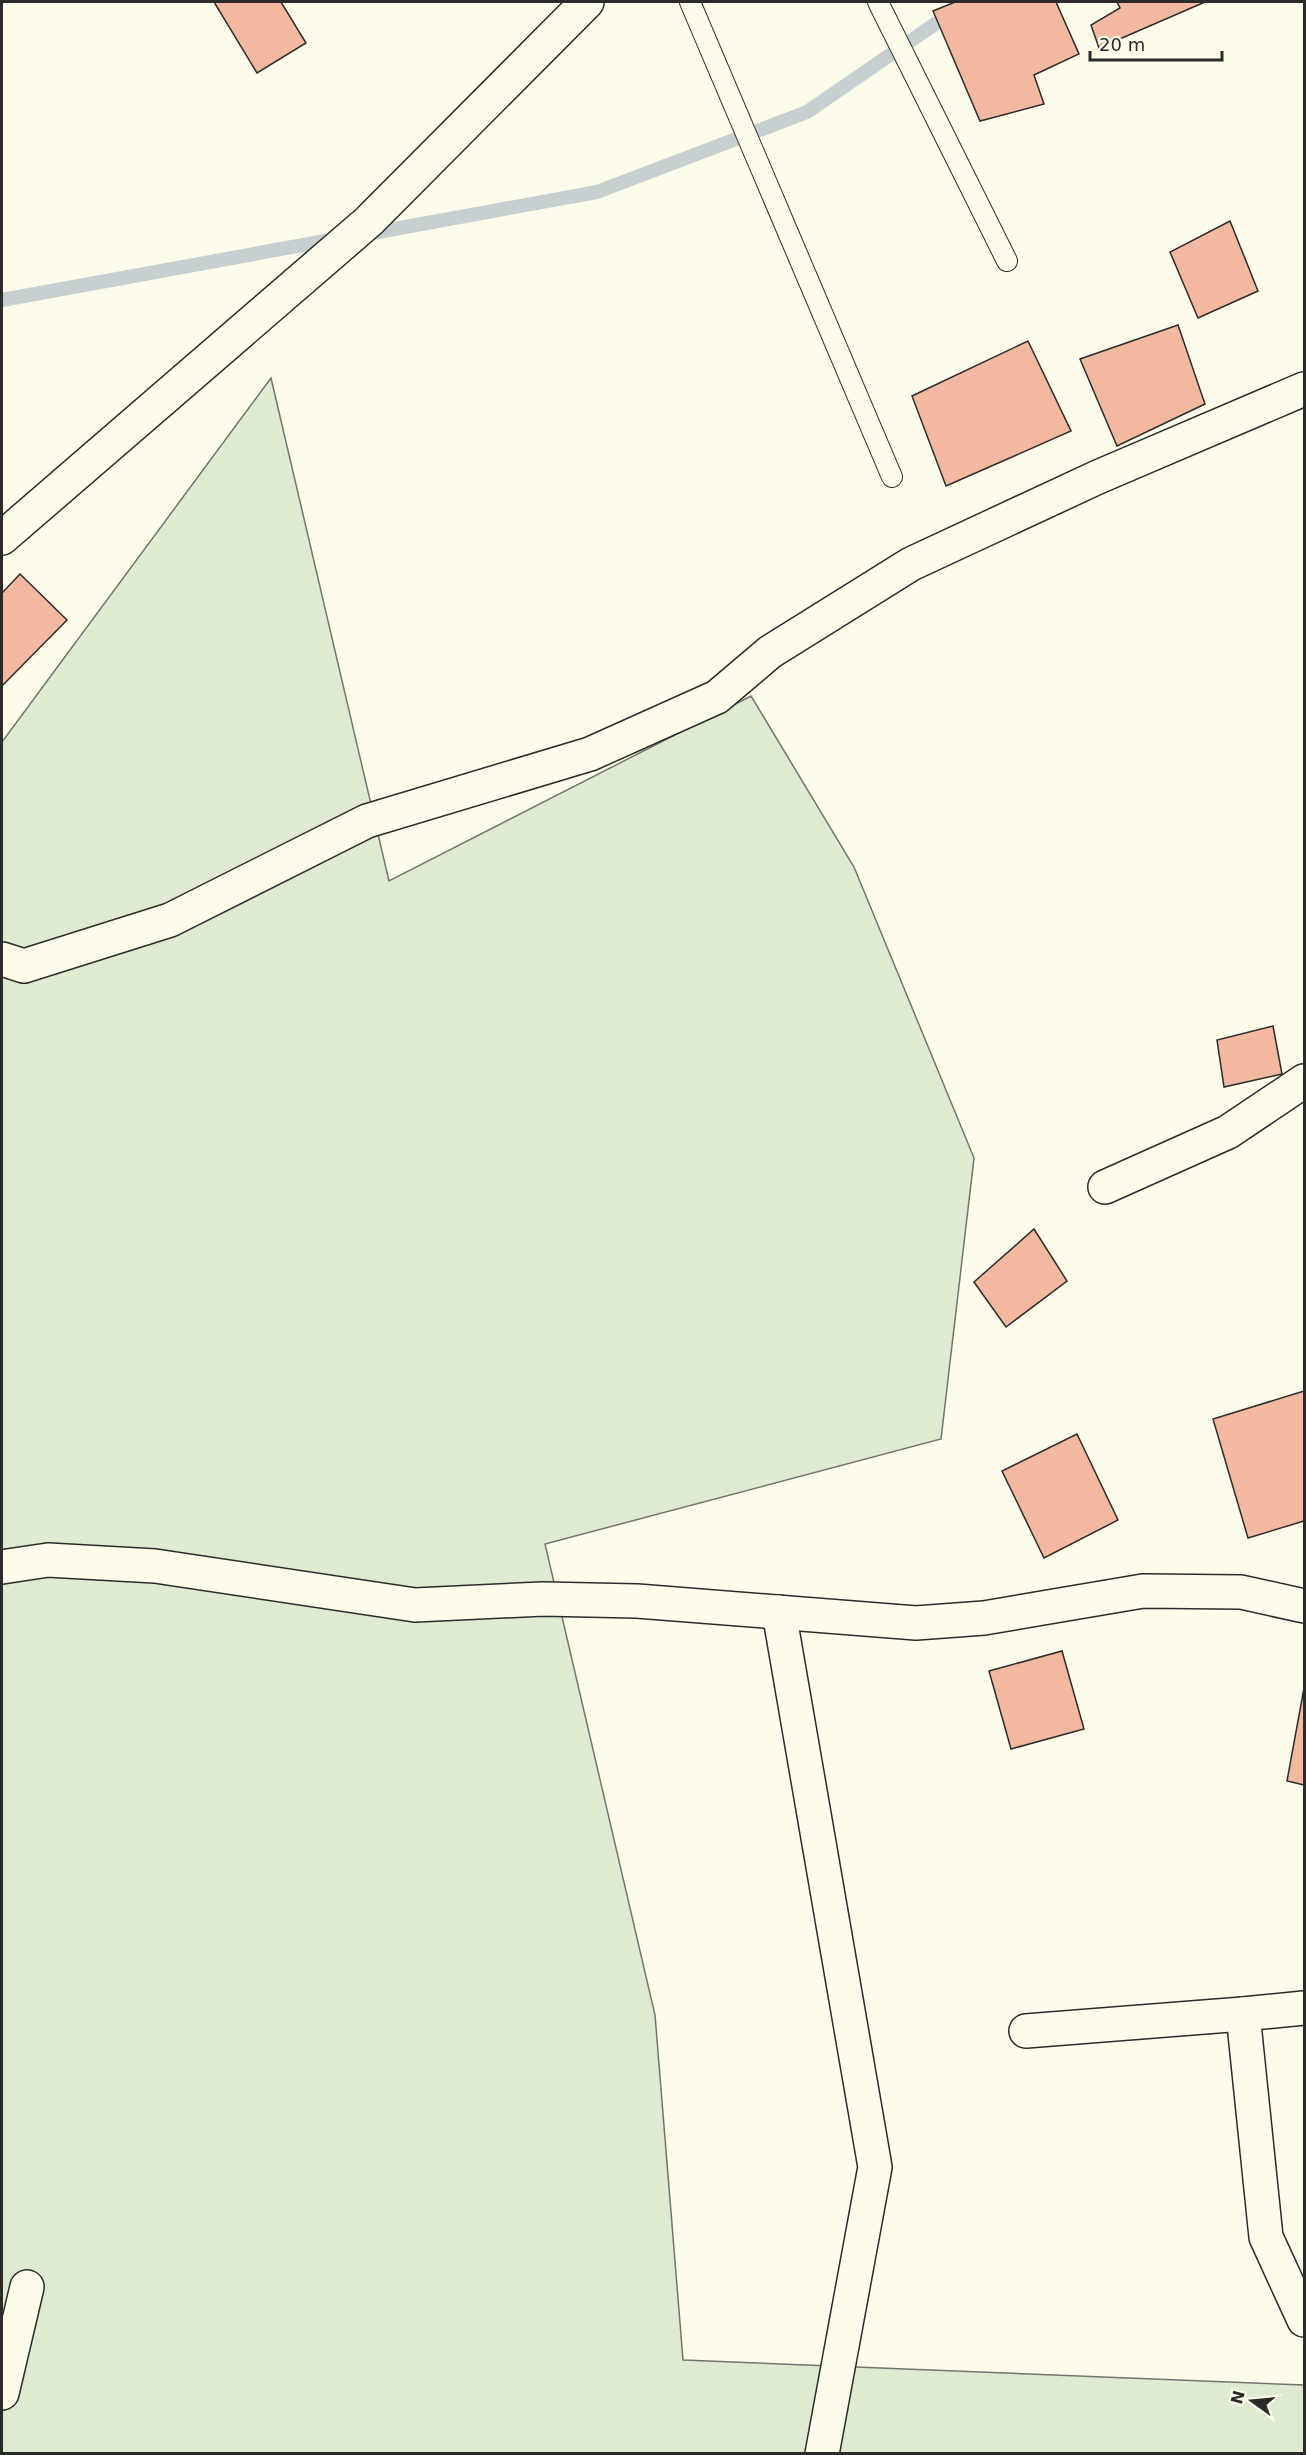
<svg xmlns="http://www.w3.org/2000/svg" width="1306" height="2455" font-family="'DejaVu Sans',sans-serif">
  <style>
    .green { fill: #deebd1; stroke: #74746e; stroke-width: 1.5 }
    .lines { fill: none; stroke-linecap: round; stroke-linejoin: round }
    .stream { stroke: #c7d0d0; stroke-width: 14 }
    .building { fill: #f2b8a0; stroke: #2b2b2b; stroke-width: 1.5 }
    .service-casing { stroke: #2b2b2b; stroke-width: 22 }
    .minor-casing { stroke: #2b2b2b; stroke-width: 36 }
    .tertiary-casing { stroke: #2b2b2b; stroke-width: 36 }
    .service { stroke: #fdfbea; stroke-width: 20 }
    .minor { stroke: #fdfbea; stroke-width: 33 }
    .tertiary { stroke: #fdfbea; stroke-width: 33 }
  </style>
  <rect width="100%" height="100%" fill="#fdfbea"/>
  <path class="green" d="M271,378L389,881L751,696L854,867L974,1158L941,1439L545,1544L655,2015L683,2360L1304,2385V2453L2,2454V742Z"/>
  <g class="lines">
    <g class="stream">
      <path d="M367,234L597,192L807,112L967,2"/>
      <path d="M2,300L336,239"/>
    </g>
  </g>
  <g class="building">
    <path d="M214,2H281L306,43L257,73Z"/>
    <path d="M955,2H1056L1079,54L1034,75L1044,104L980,121L933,11Z"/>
    <path d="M1117,2H1205L1099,48L1091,25L1120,8Z"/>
    <path d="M1230,221L1258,291L1198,318L1170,252Z"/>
    <path d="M1178,325L1205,404L1117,446L1080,359Z"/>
    <path d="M1028,341L1071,431L946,486L912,396Z"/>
    <path d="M20,574L67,620L2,686V593Z"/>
    <path d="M1273,1026L1282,1074L1224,1087L1217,1040Z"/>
    <path d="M1034,1229L1067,1281L1006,1327L974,1282Z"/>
    <path d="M1304,1391V1521L1248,1538L1213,1419Z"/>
    <path d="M1077,1434L1118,1520L1044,1558L1002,1471Z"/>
    <path d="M1062,1651L1084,1729L1011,1749L989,1671Z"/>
    <path d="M1304,1688V1785L1287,1781Z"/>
  </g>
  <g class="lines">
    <defs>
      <g id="service">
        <path d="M690,2L892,477"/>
        <path d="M878,2L1007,261"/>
      </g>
      <g id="minor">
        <path d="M2,959L24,966L170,920L367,821L590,754L717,697L770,652L911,564L1098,477L1304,389"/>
        <path d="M1105,1187L1228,1132L1304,1081"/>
        <path d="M779,1612L875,2167L822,2454"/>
        <path d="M1304,2008L1243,2014L1266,2237L1304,2320"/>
        <path d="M1026,2031L1243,2014"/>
        <path d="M2,2393L27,2287"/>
      </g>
      <g id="tertiary">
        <path d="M2,538L369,221L587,2"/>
        <path d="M2,1567L48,1560L155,1566L415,1605L543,1599L637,1601L916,1623L984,1618L1143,1591L1241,1592L1304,1606"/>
      </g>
    </defs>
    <use href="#service" class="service-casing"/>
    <use href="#minor" class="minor-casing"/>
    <use href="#tertiary" class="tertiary-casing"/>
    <use href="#service" class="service"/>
    <use href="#minor" class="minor"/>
    <use href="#tertiary" class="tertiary"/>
  </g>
  <rect width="1306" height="2455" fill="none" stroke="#2b2b2b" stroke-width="6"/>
  <g transform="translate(1252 2401) rotate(285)" stroke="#fdfbea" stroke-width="4.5" paint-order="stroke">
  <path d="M0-4.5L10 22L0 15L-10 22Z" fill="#2b2b2b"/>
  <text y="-9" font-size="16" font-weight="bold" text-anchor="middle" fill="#2b2b2b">N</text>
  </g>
  <path d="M1090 51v9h132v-9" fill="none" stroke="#2b2b2b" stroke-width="3"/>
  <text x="1099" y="51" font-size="18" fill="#2b2b2b" stroke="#fdfbea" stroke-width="4.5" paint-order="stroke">20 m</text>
</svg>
